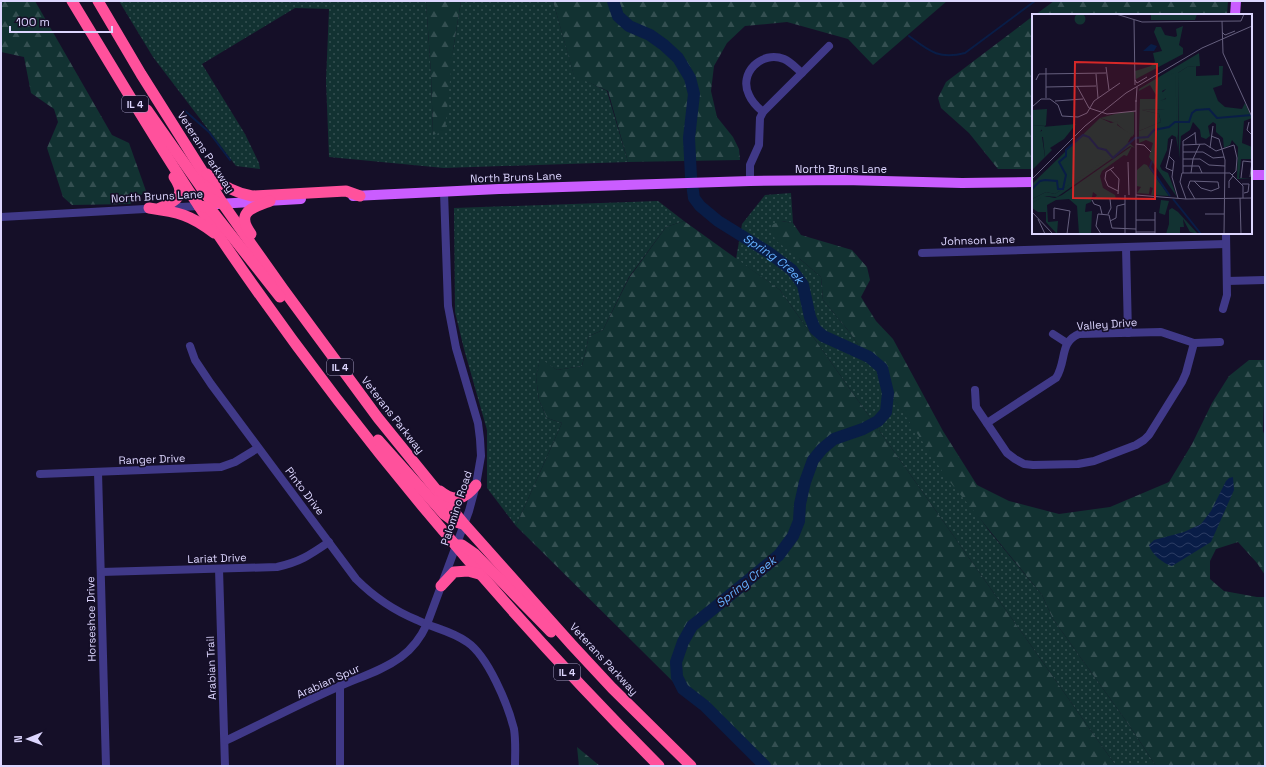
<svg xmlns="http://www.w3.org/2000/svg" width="1266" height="767" font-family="'Space Grotesk',sans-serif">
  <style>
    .grass { fill: url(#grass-dots) }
    .forest { fill: url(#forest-firs) }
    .water { fill: url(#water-waves) }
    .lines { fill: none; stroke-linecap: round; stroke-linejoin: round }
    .stream { stroke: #091d47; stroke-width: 2 }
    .river { stroke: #091d47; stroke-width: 12 }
    .minor { stroke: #403988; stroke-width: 8 }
    .major { stroke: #ca5dff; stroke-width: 10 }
    .highway { stroke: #ff519c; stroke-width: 11 }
    .labels { text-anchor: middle; stroke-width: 3.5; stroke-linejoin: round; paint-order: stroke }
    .shield { fill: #150f28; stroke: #a19abe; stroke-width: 1 }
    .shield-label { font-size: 10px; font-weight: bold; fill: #ddd6ff }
    .street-label { font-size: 11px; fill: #ddd6ff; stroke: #150f28 }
    .water-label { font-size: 12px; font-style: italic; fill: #64b0ff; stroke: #150f28 }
    .inset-river { fill: none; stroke: #091d47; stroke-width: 2 }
    .inset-road { fill: none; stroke: #655f7e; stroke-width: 1 }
    .view { fill: #d62828; fill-opacity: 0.15; stroke: #d62828; stroke-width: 2 }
    .inset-edge { fill: none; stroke: #ddd6ff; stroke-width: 2 }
  </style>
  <defs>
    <pattern id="grass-dots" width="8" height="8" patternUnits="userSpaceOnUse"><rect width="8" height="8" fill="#123232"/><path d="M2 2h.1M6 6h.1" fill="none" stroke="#344f51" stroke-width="1.8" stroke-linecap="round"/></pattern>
    <pattern id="forest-firs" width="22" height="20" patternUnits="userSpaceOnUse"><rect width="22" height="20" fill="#123232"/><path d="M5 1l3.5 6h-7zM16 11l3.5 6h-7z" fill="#344f51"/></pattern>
    <pattern id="water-waves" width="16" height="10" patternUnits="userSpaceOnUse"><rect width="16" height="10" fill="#091d47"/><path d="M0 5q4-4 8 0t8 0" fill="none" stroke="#2c3d63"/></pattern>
  </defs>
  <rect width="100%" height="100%" fill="#150f28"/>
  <g class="grass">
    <path d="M119,1H426L431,74L433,135L453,50L461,1H553L574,75L607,91L628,162L444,168L329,157L326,81L329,9L295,8L202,64L245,134L259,163L260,169L236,166L153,57Z"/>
    <path d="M791,193L793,223L781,221L800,259L821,277L823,300L851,334L910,422L990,532L1042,595L1053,619L1129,725L1156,766H1116L780,290L736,259L742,224L765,195Z"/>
    <path d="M658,201L684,221L666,227L629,277L603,330L589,336L582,366L557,370L540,359L536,377L539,400L547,418L562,423L516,526L487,488V430L464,349L455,312L454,208Z"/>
  </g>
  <g class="forest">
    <path d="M1,1H35L112,135L129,143L146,191L130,204L72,205L63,197L47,148L58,122L54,109L31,93L24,57L1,52Z"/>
    <path d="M426,1H461L453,50L445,131L433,135L431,74Z"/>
    <path d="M553,1H947L873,65L848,39L787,22L745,26L727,43L714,66L711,91L717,117L733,137L739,149L740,160L628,162L608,91L574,76Z"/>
    <path d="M1054,1H1228L1227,15H1035Z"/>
    <path d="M1033,16V169H998L969,133L941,108L938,98L946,82Z"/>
    <path d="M684,221L780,290L1116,766H758L516,526L562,423L547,418L539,400L536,377L540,358L557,370L582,366L589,336L603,330L629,278L666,227Z"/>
    <path d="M781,221L793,223L801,235L852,250L867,267L870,280L861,297L876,321L893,339L943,431L977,485L1009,501L1059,514L1110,507L1169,482L1192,444L1212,403L1229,376L1249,360H1265L1263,431L1265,436V575L1257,563L1238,542L1216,549L1210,561V579L1224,591L1257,597H1265V766H1156L1129,725L1053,619L1042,595L946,477L851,334L823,300L821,277L800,259L775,240L771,225Z"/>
    <path d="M577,747L600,766H579Z"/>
  </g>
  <path class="water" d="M1233,477L1234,490L1211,542L1172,566C1164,564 1151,554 1149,545L1154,540L1184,532L1201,524L1211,511L1226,481L1229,478Z"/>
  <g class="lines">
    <g class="stream">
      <path d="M909,36C929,51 939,60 965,53L1035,1"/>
      <path d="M184,110L209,132L230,160"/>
    </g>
    <path class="river" id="s1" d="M613,1L618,16L629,26L650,35L664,45L678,58L690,78L694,94L689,138L691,177L694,198L700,206L718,221L768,252L792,270L803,285L810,317L815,329L823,336L869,357L882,368L888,393L886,412L878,421L863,429L834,439L822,449L813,460L805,482L800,504L799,521L793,536L779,555L729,596L692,626L683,642L676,662L677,677L683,689L705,706L765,766"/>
    <g class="minor">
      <path d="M763,112C757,107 752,102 749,95C738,73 762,50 784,59C791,62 796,68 802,73"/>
      <path d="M750,181V165L759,145L760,118L763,112L829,46"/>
      <path d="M1,217L199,206"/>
      <path d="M1126,247L1128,333"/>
      <path d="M922,253L1226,244"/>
      <path d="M1227,281L1265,280"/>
      <path d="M1223,309L1227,295L1226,233"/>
      <path d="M1053,334L1067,343"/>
      <path d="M190,346L195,360L211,384L356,579C373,596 395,611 417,620C433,628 452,631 467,642C488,656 508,705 514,729C516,742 515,754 515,766"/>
      <path d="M975,390L976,407L1007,453L1015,459L1024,464L1033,465L1078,464L1094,461L1136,445L1144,440L1149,435L1182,382L1186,373L1194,343"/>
      <path d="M987,423L1056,378C1067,361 1059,342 1079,334L1161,332L1194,343L1220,342"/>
      <path d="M98,472L106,766"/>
      <path d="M40,474L221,467L235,462L258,448"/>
      <path d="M219,569L225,766"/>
      <path d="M101,572L277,567C300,562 310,555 329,542"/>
      <path d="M340,686V766"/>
      <path d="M225,741C263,723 301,703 340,686C360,677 382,671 401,657C412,649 421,637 427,624L469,511L476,485L481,456L480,439L478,423L456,348L448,306L444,192"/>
    </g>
    <g class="major">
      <path d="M1235,15L1236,1"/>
      <path d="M1251,175H1265"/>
      <path d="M353,196L499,189L750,181L844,180L962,183L1033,182"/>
      <path d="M217,204L301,199"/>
    </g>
    <g class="highway">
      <path d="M72,1C120,80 167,160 219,236C348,426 497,603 659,766"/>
      <path d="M98,1L141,74L223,204L283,289L378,418L464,524L572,645L612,688L691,766"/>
      <path d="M147,110L208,197L216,202L223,204"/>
      <path d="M207,174C221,185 235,193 252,196L346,191L360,196"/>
      <path d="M199,206L207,207L212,211L280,297"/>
      <path d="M149,208C178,212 191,215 214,233"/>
      <path d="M160,208C177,200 187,196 174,177"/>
      <path d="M251,234C235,212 252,208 270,201"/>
      <path d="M378,440L444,514L455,522L463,524"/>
      <path d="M440,491C455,503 465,499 476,485"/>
      <path d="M456,545H462L475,554L551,632"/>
      <path d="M441,586L454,572L468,571L479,574"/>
    </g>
  </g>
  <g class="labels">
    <g class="shield">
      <rect x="122" y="96" width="26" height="16" rx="3"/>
      <rect x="327" y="359" width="26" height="16" rx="3"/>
      <rect x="554" y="664" width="26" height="16" rx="3"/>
    </g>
    <g class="shield-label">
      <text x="135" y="108">IL 4</text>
      <text x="340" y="371">IL 4</text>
      <text x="567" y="676">IL 4</text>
    </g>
    <g class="street-label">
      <text transform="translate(206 152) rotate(57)" y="4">Veterans Parkway</text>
      <text x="841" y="173">North Bruns Lane</text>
      <text transform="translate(516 177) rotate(-2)" y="4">North Bruns Lane</text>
      <text transform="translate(157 196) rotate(-3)" y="4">North Bruns Lane</text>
      <text transform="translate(978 240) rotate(-2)" y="4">Johnson Lane</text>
      <text transform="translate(1107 324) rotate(-4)" y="4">Valley Drive</text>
      <text transform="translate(393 415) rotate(52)" y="4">Veterans Parkway</text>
      <text transform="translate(152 459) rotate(-2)" y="4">Ranger Drive</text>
      <text transform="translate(305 491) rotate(53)" y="4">Pinto Drive</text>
      <text transform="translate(456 508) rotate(-72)" y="4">Palomino Road</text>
      <text transform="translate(217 558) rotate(-2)" y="4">Lariat Drive</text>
      <text transform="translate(91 619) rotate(-91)" y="4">Horseshoe Drive</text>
      <text transform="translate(604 659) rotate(47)" y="4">Veterans Parkway</text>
      <text transform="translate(211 668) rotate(-92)" y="4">Arabian Trail</text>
      <text transform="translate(328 681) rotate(-24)" y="4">Arabian Spur</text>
    </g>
    <g class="water-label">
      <text dy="4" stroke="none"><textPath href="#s1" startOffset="335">Spring Creek</textPath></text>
      <text transform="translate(746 582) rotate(-39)" y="4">Spring Creek</text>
    </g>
  </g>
  <g transform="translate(1032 14)">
    <rect width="220" height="220" fill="#150f28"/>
    <path d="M167,39L168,52L155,53L146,59V124L143,112V59L134,75L130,77L134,84L129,87H134L133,95L110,96L127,100L129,108L107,117L108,85H123L124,81L118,71L107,77V75ZM91,98H102V120L100,123L84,109L68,104ZM14,111L3,123H10L13,143L0,156V112ZM96,128L103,134L98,132L25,183L14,182L0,189V185L14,178L23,180Z" fill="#123232"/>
    <path d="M42.5 5a5.5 5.5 0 1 1 11 0a5.5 5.5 0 1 1-11 0ZM119,0H165L163,6H119ZM151,12L147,31L151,34V40L104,65L103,57L119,52L123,48L121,39L130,37L122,18L124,13H129L133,21L143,23L145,22L144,15ZM164,52V62L187,61V52H191L190,71L181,74L186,87L193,93L210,95L213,89L220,104L212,107L210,129L220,133V145H209L207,164L220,165H205L206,133L200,126L198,131L192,134L191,124L184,118V110L181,108L176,112L178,122L174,125L169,123L168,116L161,108L158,116L149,122L147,145L146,59L155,53ZM143,58L146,134L144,123L140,121L136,125L135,136L128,152L130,156L136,159L145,183L117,143L121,129L114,126L107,129V117L129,108L127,100L110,96L133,95V88L128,86L134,85L130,79L134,75V63ZM15,95L14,111L0,112V96ZM68,104L79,109L86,107L85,111L100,121L93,133L23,180L14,178L0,185V170ZM44,110L32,125L18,134L20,136L13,143L11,123H3L5,118L10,117V113ZM100,132L95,142L92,141L70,157L68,162L71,174L83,181L84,185L61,186L65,181L61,178L59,188L54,190L53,198L60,197L59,220H47L45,192L37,185L24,186L15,191L16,208L26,207L25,220L14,208V198H6L0,194V189L12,182L23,184L30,181ZM112,150L115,151L137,182L119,181L121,174L118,173L117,180L105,179L109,173L105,172V156ZM129,186L137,187L133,201L127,199ZM140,194L146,198L166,220L158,218L151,205L152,213H148V220H134L137,210V196Z" fill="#123232"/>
    <path d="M119,30L125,32L122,37H111Z" fill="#091d47"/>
    <path class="inset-river" d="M120,147L118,153L138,182M0,175L8,167L13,166L25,167L26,175H31L34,161L27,148L34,142V136L51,121L57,123L66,134L74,136L81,144L103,124L116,123L122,116L137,113L143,108H157L160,99L164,96L177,95L185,104L220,101M141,185L169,220"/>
    <path class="inset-road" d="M84,0L110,8L209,7L212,0M102,6L103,71M190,7L191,39L220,103M190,18L193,21L203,17M74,53L77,76M14,54V84M64,60L66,84M4,66L7,60L74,59M103,66L105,69L115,63M45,72L57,94L75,100L104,97M14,73L64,72M104,86V220M23,87L51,85M104,88L105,73M0,93L9,85H18L26,91L30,102L46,103L55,99L62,87L88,69M217,108L215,116L220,121M163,118L164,130M179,122L187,125L193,146L192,220M140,125L137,142L142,147L140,163L146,184M104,130L112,131L119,138M151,131L173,130L184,137L202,131L205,144L204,157L200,161M178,134L181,112M151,138H171L181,144L192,143M137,142L134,154L141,157M151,145H168L177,151L193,152M96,148L97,181M151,152H167L170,159M82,153L74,158L73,165L76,172L86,177M78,155L87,165L86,180M151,159V127L163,119M159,159L161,145L168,130M209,164L211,147L220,148L218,163M0,165L53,112L94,79L170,34L220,12M162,167L169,174L179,177M210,170H217L216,178L212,179M197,174V167L201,162M93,181V220M104,181L154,185L220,184M208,184L209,220M154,185L148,168L150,159H198L211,172V184M163,185L156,173L158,167L186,168L187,174L179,177M60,186L62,190L68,192L70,200M0,198L21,220M123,198V220M76,200L79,194L78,185M173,200H192M6,205L13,220M22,205V194L38,197L35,220M104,206H123M78,207L84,204L85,192L93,190M104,218H123M69,220L64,212L66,200L77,201L80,214L104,215"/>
    <path class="view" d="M43,48L125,50L123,185L41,184Z"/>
    <rect width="220" height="220" class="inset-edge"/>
  </g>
  <rect width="1266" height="767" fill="none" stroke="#ddd6ff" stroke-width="4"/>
  <g transform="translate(28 739) rotate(269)" stroke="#150f28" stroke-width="3" paint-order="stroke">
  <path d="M0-3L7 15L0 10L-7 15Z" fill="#ddd6ff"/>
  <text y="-6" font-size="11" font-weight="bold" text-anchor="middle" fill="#ddd6ff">N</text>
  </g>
  <path d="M10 26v6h102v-6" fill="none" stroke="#ddd6ff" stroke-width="2"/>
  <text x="16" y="26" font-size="12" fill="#ddd6ff" stroke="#150f28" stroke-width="3" paint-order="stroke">100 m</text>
</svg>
